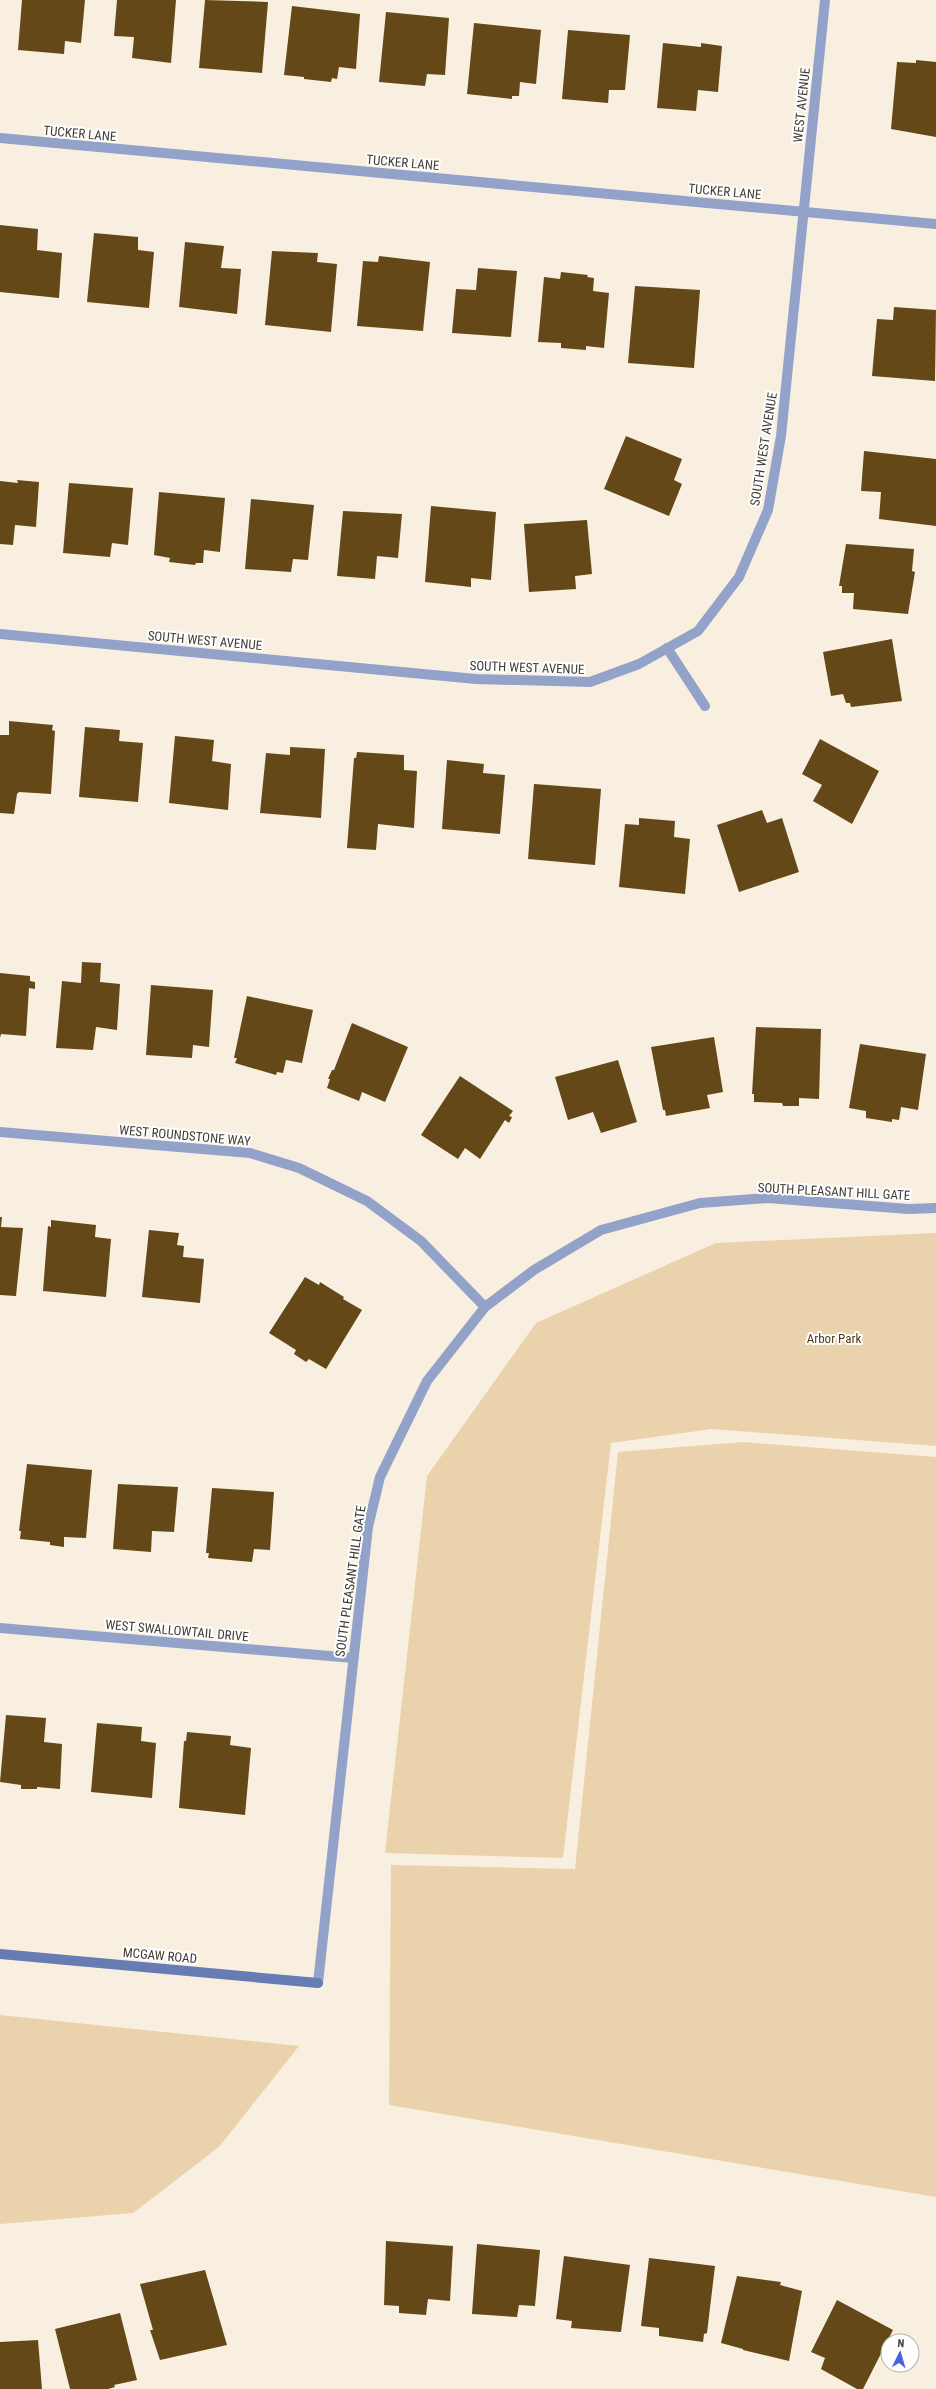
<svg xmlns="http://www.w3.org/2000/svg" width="936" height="2389" font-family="'Roboto Condensed',sans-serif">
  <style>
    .green { fill: #ead2ad }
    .building { fill: #644817 }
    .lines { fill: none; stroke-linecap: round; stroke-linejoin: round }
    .street { stroke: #93a2c9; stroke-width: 10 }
    .secondary { stroke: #677bb4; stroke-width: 10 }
    .labels { text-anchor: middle; stroke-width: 4; stroke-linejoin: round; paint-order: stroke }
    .street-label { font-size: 13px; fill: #403c36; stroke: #fefefe }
    .park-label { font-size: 13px; fill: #513b14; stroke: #fefefe }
  </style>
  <rect width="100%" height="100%" fill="#f9efe0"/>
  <g class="green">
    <path d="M936,1233V1446L712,1429L611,1443L563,1858L385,1853L427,1476L536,1323L716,1243Z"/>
    <path d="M743,1442L936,1457V2197L389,2105L391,1865L575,1869L618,1452Z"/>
    <path d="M0,2015L299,2046L219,2147L133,2213L0,2224Z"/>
  </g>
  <g class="building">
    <path d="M22,0H85L81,43L65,41L64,54L18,50Z"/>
    <path d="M117,0H176L171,63L132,58L134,37L114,36Z"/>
    <path d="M205,0L268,2L262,73L199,68Z"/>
    <path d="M292,6L360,14L356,69L339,67L337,79L332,78L331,82L304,79V77L284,75Z"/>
    <path d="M386,12L449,18L445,75L427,74L425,86L379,82Z"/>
    <path d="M474,23L541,30L536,84L520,82L519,96H512V99L467,94Z"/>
    <path d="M568,30L630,35L625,90H609L608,103L562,99Z"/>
    <path d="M663,43L701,47V43L722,46L718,92L698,90L696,111L657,108Z"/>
    <path d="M916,60L936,62V137L891,129L897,62L916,63Z"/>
    <path d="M0,225L38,229L37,250L62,253L59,298L0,292Z"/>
    <path d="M94,233L138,237V250L154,252L149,308L87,302Z"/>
    <path d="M185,242L224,246L221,268L241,269L237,314L179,307Z"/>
    <path d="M272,251L318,253L317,262L337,264L331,332L265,325Z"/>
    <path d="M379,256L430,262L423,331L357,326L363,261L378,262Z"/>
    <path d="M478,268L517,271L511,337L452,333L456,289L476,290Z"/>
    <path d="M561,272L588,275L587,277L594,278L593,291L609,293L604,348L586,346V350L561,348V343L538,342L544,277L560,279Z"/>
    <path d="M635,286L700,290L694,368L628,363Z"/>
    <path d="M894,307L936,310L935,381L872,376L877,319L893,320Z"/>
    <path d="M626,436L682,459L674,480L682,484L669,516L604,489Z"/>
    <path d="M864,451L936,459V526L879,519L881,492L861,491Z"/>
    <path d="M17,480L39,482L36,527L15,525L13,545L0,544V481L18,483Z"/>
    <path d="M69,483L133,488L128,545L112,543L110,557L63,553Z"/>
    <path d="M159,492L225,498L220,552L204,550L203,563H196L195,565L169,562L170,558L154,555Z"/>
    <path d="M251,499L314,505L308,560L293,559L291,572L245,569Z"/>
    <path d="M431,506L496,512L491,580L471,578V587L425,582Z"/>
    <path d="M343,511L402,514L398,558L377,556L375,579L337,576Z"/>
    <path d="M587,520L592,574L575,576L576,589L529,592L524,524Z"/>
    <path d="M846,544L914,549L912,571L915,572L908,614L853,609L854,593H842V586H839Z"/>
    <path d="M892,639L902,701L851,707L850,703H846L843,694L831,696L823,652Z"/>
    <path d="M9,721L53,725L52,730L55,731L51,794L19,792L17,794L14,814L0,813V735H9Z"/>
    <path d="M85,727L120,730L119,741L143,743L138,802L79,797Z"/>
    <path d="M175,736L214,740L212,761L231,764L228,810L169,803Z"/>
    <path d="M820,739L879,771L852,824L813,801L822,785L802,774Z"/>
    <path d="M290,747L325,749L321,818L260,813L266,753L290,755Z"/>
    <path d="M357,752L404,755V770L417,771L414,828L378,824L376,850L347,848L354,758H356Z"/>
    <path d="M447,760L484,764L483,773L505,775L500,834L442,829Z"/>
    <path d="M534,784L601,789L595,865L528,859Z"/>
    <path d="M762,810L767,823L782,818L799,872L739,892L717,825Z"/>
    <path d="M639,818L675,821L674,837L690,839L685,894L619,887L625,824L639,825Z"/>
    <path d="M82,962L101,963L100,982L120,984L117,1030L96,1027L93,1050L56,1048L62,981L81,983Z"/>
    <path d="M0,973L30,976V981L35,982V989L29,988L26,1036L1,1034L0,1038Z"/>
    <path d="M151,985L213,990L209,1047L193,1045L192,1058L146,1055Z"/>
    <path d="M247,996L313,1010L302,1063L286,1060L283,1073L277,1072L276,1075L235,1063L237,1058H234Z"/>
    <path d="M352,1023L408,1047L385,1102L362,1092L359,1101L327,1088L330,1079H328L332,1070H334Z"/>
    <path d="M756,1027L821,1029L819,1099L799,1098V1106H783L782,1103L754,1102V1094H752Z"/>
    <path d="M714,1037L723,1092L707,1095L710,1108L666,1116L665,1110H663L651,1047Z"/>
    <path d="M860,1044L926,1054L918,1110L901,1107L899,1120L892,1119V1122L866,1118V1111L849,1108Z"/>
    <path d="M618,1060L637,1122L601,1133L593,1112L568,1120L555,1077Z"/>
    <path d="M460,1076L513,1111L509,1116L512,1117L509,1123L505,1120L480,1159L465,1148L458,1159L421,1135Z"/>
    <path d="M0,1217H2L1,1227L23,1228L16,1296L0,1295Z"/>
    <path d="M51,1220L96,1225L95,1237L111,1239L106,1297L43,1291L48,1226L51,1227Z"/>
    <path d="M149,1230L179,1233L177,1245L184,1246L183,1257L204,1259L200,1303L142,1297Z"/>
    <path d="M305,1277L319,1285L320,1282L344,1297L343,1299L362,1310L326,1369L309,1359L306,1362L294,1354L296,1350L269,1333Z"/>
    <path d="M27,1464L92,1470L86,1538L64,1537V1547L50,1545V1542L20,1539L21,1531H19Z"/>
    <path d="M118,1484L178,1487L174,1532L152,1531L151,1552L113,1549Z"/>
    <path d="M212,1488L274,1492L270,1550L254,1549L252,1562L208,1558L209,1553H206Z"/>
    <path d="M6,1715L46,1718L44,1742L62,1744L60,1789L37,1787V1789H21V1785L0,1782Z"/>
    <path d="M97,1723L142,1727L141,1741L156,1743L152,1798L91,1792Z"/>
    <path d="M187,1732L231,1736L230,1745L251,1748L245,1815L179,1808L184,1741H186Z"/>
    <path d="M386,2241L453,2246L450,2301L428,2299L426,2315L399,2313V2306L384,2305Z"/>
    <path d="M477,2244L540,2250L535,2306L519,2305L517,2317L472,2314Z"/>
    <path d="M564,2256L630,2265L621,2332L571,2328L572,2321L556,2319Z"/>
    <path d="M649,2258L715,2266L707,2333L704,2334L703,2342L659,2336V2328L641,2326Z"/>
    <path d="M205,2270L227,2345L160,2360L150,2330H153L140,2284Z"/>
    <path d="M737,2276L781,2282L780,2285L802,2291L789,2361L743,2350V2349L721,2343Z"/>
    <path d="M837,2300L893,2330L863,2389H857L821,2369L825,2358L811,2352Z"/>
    <path d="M120,2313L137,2380L114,2385L115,2387L108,2389H70L55,2329Z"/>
    <path d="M38,2340L42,2389H0V2342Z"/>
  </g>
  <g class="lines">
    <g class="street">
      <path d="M0,138L936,224"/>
      <path d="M0,634L476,679L590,682L639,664L698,631L739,577L768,510L781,436L825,0"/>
      <path d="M667,648L705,706"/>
      <path d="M0,1132L250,1153L299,1168L367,1201L421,1241L485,1307"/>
      <path d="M0,1628L353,1658"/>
      <path d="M318,1983L368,1527L380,1477L427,1381L485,1307L534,1270L601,1230L700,1203L768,1198L908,1209L936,1208"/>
    </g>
    <path class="secondary" d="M0,1954L318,1983"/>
  </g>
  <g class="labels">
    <g class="street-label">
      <text transform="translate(801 105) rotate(-84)" y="5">WEST AVENUE</text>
      <text transform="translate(80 133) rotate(5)" y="5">TUCKER LANE</text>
      <text transform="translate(403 162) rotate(5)" y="5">TUCKER LANE</text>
      <text transform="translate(725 191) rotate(5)" y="5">TUCKER LANE</text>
      <text transform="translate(763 449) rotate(-81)" y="5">SOUTH WEST AVENUE</text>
      <text transform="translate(205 640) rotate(5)" y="5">SOUTH WEST AVENUE</text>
      <text transform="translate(527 667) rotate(2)" y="5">SOUTH WEST AVENUE</text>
      <text transform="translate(185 1135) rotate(5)" y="5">WEST ROUNDSTONE WAY</text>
      <text transform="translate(834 1191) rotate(3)" y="5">SOUTH PLEASANT HILL GATE</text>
      <text transform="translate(350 1581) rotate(-82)" y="5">SOUTH PLEASANT HILL GATE</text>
      <text transform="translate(177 1630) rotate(5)" y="5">WEST SWALLOWTAIL DRIVE</text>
      <text transform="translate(160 1955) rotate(5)" y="5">MCGAW ROAD</text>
    </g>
    <g class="park-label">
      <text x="834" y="1343">Arbor Park</text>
    </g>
  </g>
  <g transform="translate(900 2353) rotate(5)"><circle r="19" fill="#fefefe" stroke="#b2b0ae"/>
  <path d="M0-3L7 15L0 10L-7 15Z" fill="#4765d8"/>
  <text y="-6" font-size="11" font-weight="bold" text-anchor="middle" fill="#403c36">N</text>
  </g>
</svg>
